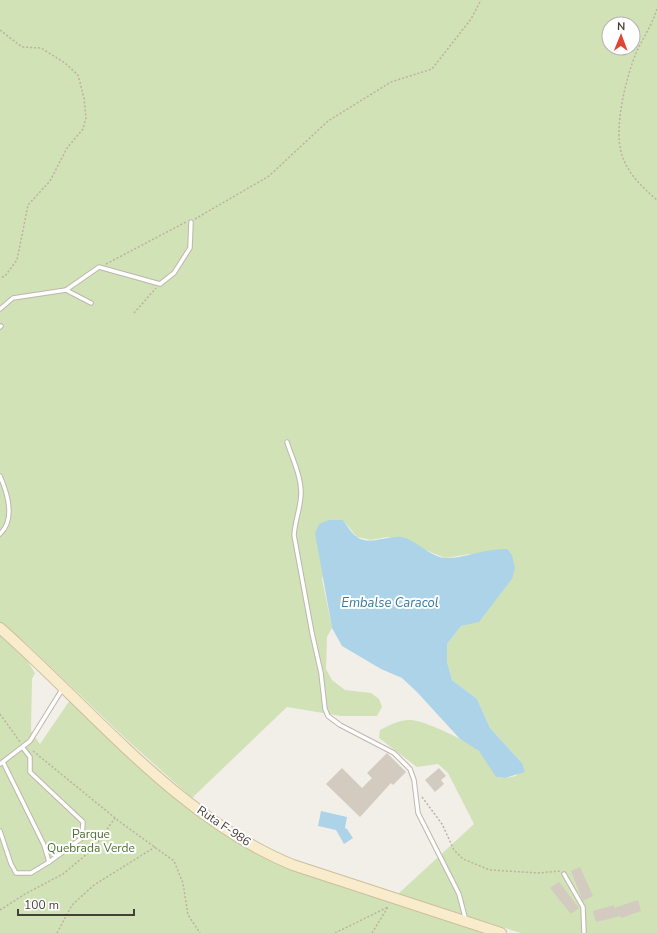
<svg xmlns="http://www.w3.org/2000/svg" width="657" height="933" font-family="'Nunito Sans',sans-serif">
  <style>
    .green { fill: #d1e2b7; fill-rule: evenodd }
    .water { fill: #add3e8 }
    .building { fill: #d3cac0 }
    .lines { fill: none; stroke-linecap: round; stroke-linejoin: round }
    .service-casing { stroke: #bdb6ad; stroke-width: 5.5 }
    .secondary-casing { stroke: #ccbe9e; stroke-width: 12 }
    .path { stroke: #bdb1a0; stroke-width: 1.5; stroke-dasharray: 2 2; stroke-linecap: butt }
    .service { stroke: #fff; stroke-width: 3.5 }
    .secondary { stroke: #f8eccd; stroke-width: 10 }
    .labels { text-anchor: middle; stroke-width: 4; stroke-linejoin: round; paint-order: stroke }
    .street-label { font-size: 12px; fill: #453f38; stroke: #fff }
    .park-label { font-size: 12px; fill: #4d7032; stroke: #fff }
    .water-label { font-size: 13px; font-style: italic; fill: #3c7a9d; stroke: #fff }
  </style>
  <rect width="100%" height="100%" fill="#f2efe9"/>
  <g class="green">
    <path d="M0,0H657V933H521L398,894L474,824L448,773L438,764L417,767L379,738L380,730C388,726 399,720 409,720C423,719 469,742 479,751C486,758 491,769 496,777L505,778L516,776L522,763L490,728L477,699L452,680L447,662V644L461,626L479,621L470,554L445,558L423,549L403,537H387L371,540L357,537L343,520L322,579L332,628L327,637L326,669L332,680L345,690L371,693L379,699L382,707L377,716H341L287,707L192,798L126,739L27,644L0,623ZM609,24H633V48H609Z"/>
    <path d="M0,634L21,651L35,673L32,679L31,731L40,744L70,700L236,840L263,856L292,868L491,933H0Z"/>
  </g>
  <g class="water">
    <path d="M329,520H343C347,525 351,533 357,537C369,546 388,535 402,537C416,540 430,557 446,558C466,558 486,548 507,549L512,555L515,568L512,579L479,622L461,626L447,644V662L452,680L477,699L490,728L522,763L525,772L505,778L496,777L479,751L460,739L417,692L402,678L381,669L342,646L332,628L315,533L319,524Z"/>
    <path d="M321,811L347,817L345,828L347,829L353,838L344,844L336,830L318,826Z"/>
  </g>
  <g class="building">
    <path d="M387,753L406,772L393,785L391,783L360,817L326,784L342,768L362,788L372,778L367,773Z"/>
    <path d="M439,768L446,776L441,780L444,784L435,792L425,780Z"/>
    <path d="M580,867L593,896L583,901L571,871Z"/>
    <path d="M559,882L579,908L571,914L550,888Z"/>
    <path d="M638,900L641,911L621,918L620,916L596,922L593,911L614,905V908Z"/>
  </g>
  <g class="lines">
    <defs>
      <g id="service">
        <path d="M66,290L99,267L160,284L174,273L190,248L191,222"/>
        <path d="M0,309L13,298L66,290L91,303"/>
        <path d="M0,327L1,326"/>
        <path d="M287,442C292,458 301,475 301,493C301,506 295,521 294,535L312,633L321,673L325,709L328,716L340,725L394,753L410,769L414,780L418,813L459,894L466,921"/>
        <path d="M0,476C7,492 16,519 0,534"/>
        <path d="M23,748L30,757V772L83,822L82,838L49,862"/>
        <path d="M0,764L30,741L63,688"/>
        <path d="M0,831L11,864L16,873H31L49,862L44,845L3,762"/>
        <path d="M564,874L583,907L584,933"/>
      </g>
      <path id="secondary" d="M0,628C91,708 179,819 293,865L501,933"/>
    </defs>
    <use href="#service" class="service-casing"/>
    <use href="#secondary" class="secondary-casing"/>
    <g class="path">
      <path d="M657,9C652,25 643,38 636,53C626,78 613,129 622,155C628,174 642,187 657,200"/>
      <path d="M0,30L22,47L41,48L65,63L78,75L84,98L86,118L83,129L67,148L50,181L28,205L17,260L5,276L0,278"/>
      <path d="M195,219L269,176L328,121L391,82L432,69L471,19L481,0"/>
      <path d="M106,264L186,222"/>
      <path d="M134,313L156,288"/>
      <path d="M0,714L20,742"/>
      <path d="M33,751L120,822L174,861L183,883L188,915L200,933"/>
      <path d="M422,797L442,824L454,850L463,859L490,870L538,873L560,871"/>
      <path d="M0,910L25,894L63,874L93,849L115,818"/>
      <path d="M57,933L72,905L94,885L155,847"/>
      <path d="M335,933L388,907"/>
      <path d="M372,933L388,907"/>
    </g>
    <use href="#service" class="service"/>
    <use href="#secondary" class="secondary"/>
  </g>
  <g class="labels">
    <g class="street-label">
      <text transform="translate(224 826) rotate(34)" y="4">Ruta F-986</text>
    </g>
    <g class="park-label">
      <text x="91" y="838">Parque<tspan x="91" dy="14">Quebrada Verde</tspan></text>
    </g>
    <g class="water-label">
      <text x="390" y="607">Embalse Caracol</text>
    </g>
  </g>
  <g transform="translate(621 36) rotate(1)"><circle r="19" fill="#ffffff" stroke="#b5b2af"/>
  <path d="M0-3L7 15L0 10L-7 15Z" fill="#e04433"/>
  <text y="-6" font-size="11" font-weight="bold" text-anchor="middle" fill="#453f38">N</text>
  </g>
  <path d="M18 909v6h116v-6" fill="none" stroke="#453f38" stroke-width="2"/>
  <text x="24" y="909" font-size="12" fill="#453f38" stroke="#ffffff" stroke-width="3" paint-order="stroke">100 m</text>
</svg>
